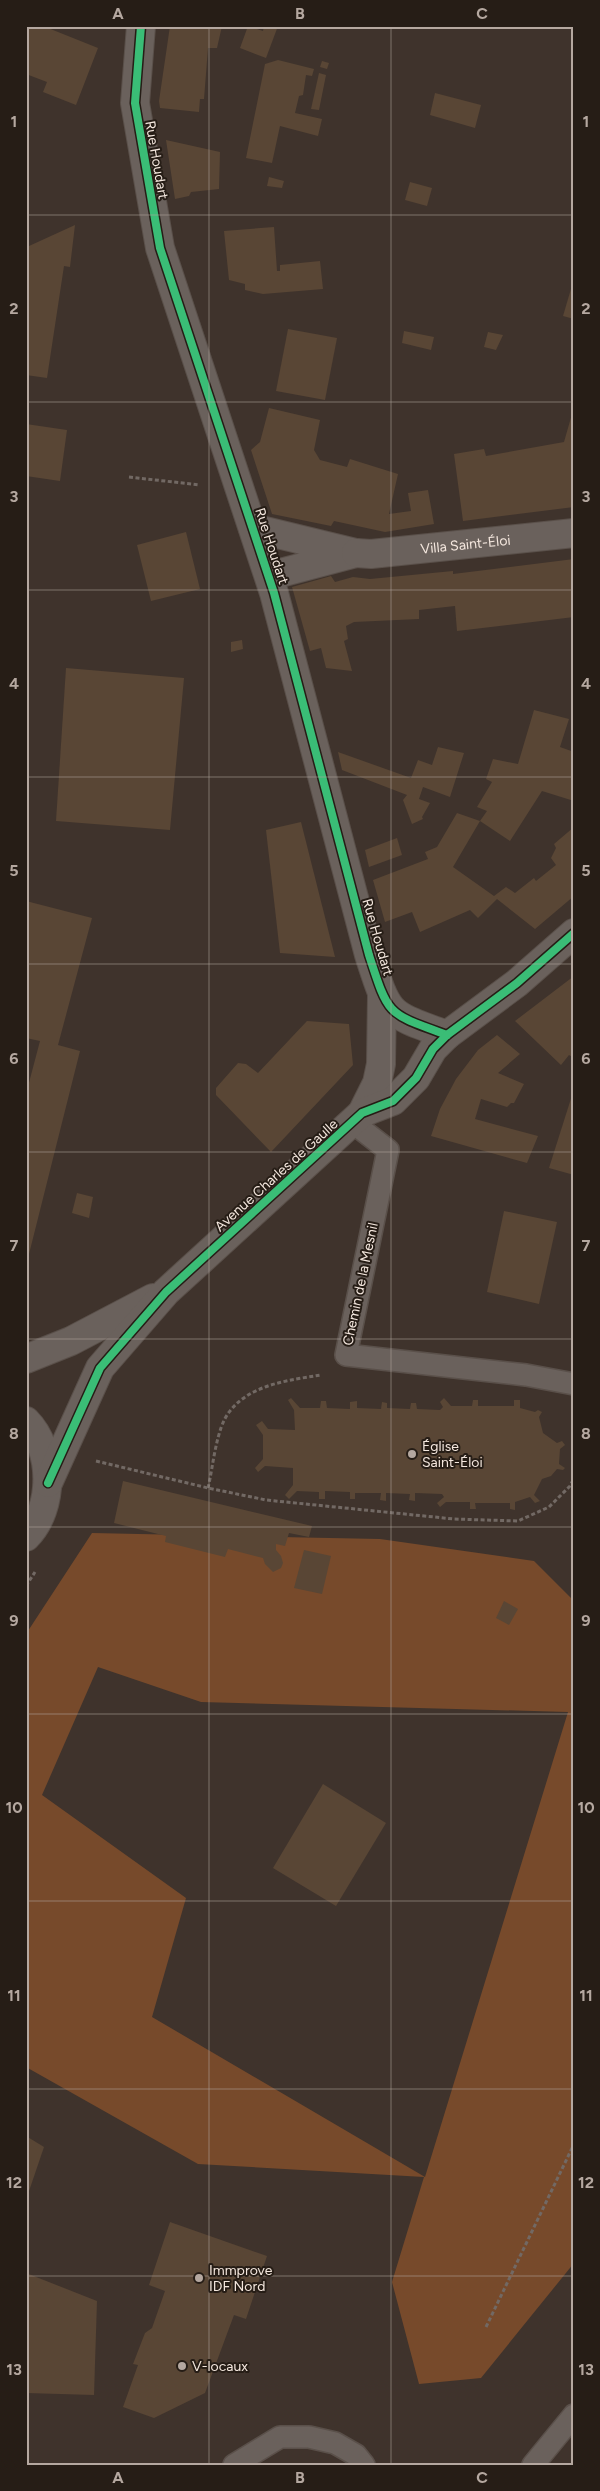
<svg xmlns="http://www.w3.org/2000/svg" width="600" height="2491" font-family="Figtree,sans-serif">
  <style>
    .green { fill: #774a2b; fill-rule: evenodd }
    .building { fill: #594635 }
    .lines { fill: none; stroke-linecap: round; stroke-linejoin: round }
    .lane-casing { stroke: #5a504a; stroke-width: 24 }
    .street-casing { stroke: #5a504a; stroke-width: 30 }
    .secondary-casing { stroke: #5a504a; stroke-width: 30 }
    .path { stroke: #726964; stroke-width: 3; stroke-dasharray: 4 2.5; stroke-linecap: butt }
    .lane { stroke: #6a615c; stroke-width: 21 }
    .street { stroke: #6a615c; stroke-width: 28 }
    .secondary { stroke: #6a615c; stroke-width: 28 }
    .cycleway-casing { stroke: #261d16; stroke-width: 11 }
    .cycleway { stroke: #3abd76; stroke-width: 8 }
    .grid { fill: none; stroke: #b5a8a0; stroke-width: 1; stroke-opacity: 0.55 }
    .poi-dot { fill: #b5a8a0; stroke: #261d16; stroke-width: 2 }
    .labels { text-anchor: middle; stroke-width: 4; stroke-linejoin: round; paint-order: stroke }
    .street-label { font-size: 14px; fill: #f4e7de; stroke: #261d16 }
    .poi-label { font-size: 14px; fill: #f4e7de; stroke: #261d16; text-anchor: start }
    .neatline { fill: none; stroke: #b5a8a0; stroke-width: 2 }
    .grid-label { font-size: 16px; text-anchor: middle; font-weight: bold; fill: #b5a8a0 }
  </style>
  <rect width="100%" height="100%" fill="#3f332c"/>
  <path class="green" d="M92,1533L380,1539L534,1561L574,1601V2263L481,2378L419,2384L392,2282L424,2177L198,2164L26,2067V1634ZM98,1667L201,1702L568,1712L425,2177L152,2017L186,1898L42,1795Z"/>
  <g class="building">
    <path d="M26,26H43L98,48L76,105L43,92L47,82L26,74Z"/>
    <path d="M170,26H222L217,48H208L204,99H200L199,112L160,108L159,101Z"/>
    <path d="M248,26L263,31L264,26H278L266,58L240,48Z"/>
    <path d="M278,60L314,69L312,76L306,75L303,95L299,96L295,113L322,119L318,136L280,126L272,163L246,158L265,64Z"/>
    <path d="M322,61L329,63L327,69L320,67Z"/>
    <path d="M319,73L326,75L319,110L311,109Z"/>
    <path d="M435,93L481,105L475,128L430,115Z"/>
    <path d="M166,140L220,152L219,189L191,192L189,196L175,199Z"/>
    <path d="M269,177L284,181L282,188L267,186Z"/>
    <path d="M410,182L432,188L427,206L405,200Z"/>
    <path d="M75,225L70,267L64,266L47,378L26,375V263L29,246Z"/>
    <path d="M274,227L277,271H280V265L320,261L323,289L263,294L245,290V284L229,280L224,231Z"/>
    <path d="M573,282H574V319L563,316Z"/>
    <path d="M288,329L337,338L325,400L276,391Z"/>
    <path d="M404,331L434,337L431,350L402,343Z"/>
    <path d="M488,332L503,335L496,350L484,347Z"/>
    <path d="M574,407V507L463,521L454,454L484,449L486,456L564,442Z"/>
    <path d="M269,408L320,420L314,450L320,460L347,467L350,459L398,474L389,514L411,511L408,493L428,490L434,524L385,532L334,521L331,526L272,514L251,450L260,442Z"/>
    <path d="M26,424L67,430L60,481L26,476Z"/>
    <path d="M186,532L200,589L151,601L137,545Z"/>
    <path d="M574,559V617L457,631L455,606L419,610V619L354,622L346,626L348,639L344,641L352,671L326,668L321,648L310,651L292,587L331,576L335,582L353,577L370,579L453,571V574Z"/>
    <path d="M242,640L243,649L231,652V642Z"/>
    <path d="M66,668L184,678L170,830L56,821Z"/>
    <path d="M534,710L569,719L560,747L574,752V801L542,791L510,841L480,821L453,867L494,896L506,887L515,893L534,878L536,881L556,865L551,858L556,848L554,844L574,827V896L535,929L497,899L478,918L470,910L420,932L412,912L385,922L373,880L428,859L425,852L437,847L457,813L480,821L487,811L477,807L492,782L486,779L493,759L518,764Z"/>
    <path d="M438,747L464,753L450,797L423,787L419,799L430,803L422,817L423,819L412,824L403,800L407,795L342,770L338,752L411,778L418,760L432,765Z"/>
    <path d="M301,822L335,957L280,953L266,830Z"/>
    <path d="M397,838L402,855L369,867L365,850Z"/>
    <path d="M26,901L92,918L58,1045L80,1051L27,1262L26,1094L40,1041L26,1038Z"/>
    <path d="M574,976V1058L569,1055L561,1065L515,1021Z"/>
    <path d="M307,1021L349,1024L353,1065L271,1152L216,1095V1088L238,1063L246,1064L258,1073Z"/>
    <path d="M497,1035L520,1054L498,1073L524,1084L514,1103H511L507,1107L481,1099L475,1119L538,1136L527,1163L431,1136L440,1109L456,1079L478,1050Z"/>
    <path d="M574,1089V1175L549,1168Z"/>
    <path d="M77,1193L93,1197L89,1218L72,1213Z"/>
    <path d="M504,1211L557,1222L539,1304L487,1292Z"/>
    <path d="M291,1398L300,1408H320L321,1401H326L327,1408L350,1409V1402L357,1401V1408L381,1409L382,1402L387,1403V1408L410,1409L411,1403H416L417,1409L440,1410L443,1407L440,1402L444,1398L451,1406H472L473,1400H478V1406H514V1400H520V1408L535,1412L538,1410L542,1412L539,1417L543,1433L557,1443L562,1441L565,1445L560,1449L559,1464L565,1468L563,1470L557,1469L551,1476L542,1479L534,1495L540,1501L535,1503L530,1497L515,1502V1510L510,1509V1503H475L476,1509H470V1502H446L440,1507L437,1503L444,1497L442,1494L415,1493V1501L409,1500L410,1494L386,1493V1501L380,1500L381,1493H355V1499H350V1492L325,1491V1499H319V1492L297,1491L289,1499L285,1495L293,1485V1468L265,1466L258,1472L255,1468L263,1459V1435L256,1425L262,1421L268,1429L295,1430L294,1410L288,1400Z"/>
    <path d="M123,1481L312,1526L309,1537L289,1533L285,1546L276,1544V1550L281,1556L283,1563L281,1568L273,1572L265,1564L263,1558L228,1549L225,1557L165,1542L166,1536L114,1523Z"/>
    <path d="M304,1550L331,1556L322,1594L294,1588Z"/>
    <path d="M504,1601L518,1609L509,1625L496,1618Z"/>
    <path d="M323,1784L386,1823L336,1906L273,1868Z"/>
    <path d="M26,2136L44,2147L27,2197H26Z"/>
    <path d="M170,2222L267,2256L246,2319L234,2315L205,2393L154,2418L123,2407L138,2365L133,2364L145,2333L152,2328L165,2291L149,2285Z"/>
    <path d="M26,2273L97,2301L94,2395L26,2393Z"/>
  </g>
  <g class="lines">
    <defs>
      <g id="lane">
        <path d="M352,1122L388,1150L346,1355L526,1375L574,1384"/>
        <path d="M234,2465L280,2437H309L335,2443L356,2455L364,2465"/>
        <path d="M533,2465L574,2415"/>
      </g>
      <g id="street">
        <path d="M253,528L356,553L269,576"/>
        <path id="s1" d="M356,553L371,554L574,533"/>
      </g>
      <g id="secondary">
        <path d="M141,26L135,103L160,248L274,593L369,955C389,1017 387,1013 447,1035"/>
        <path d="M362,1113L377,1083L381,1064L382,996"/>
        <path d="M26,1359L71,1341L153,1298"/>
        <path d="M26,1421C54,1449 55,1508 26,1537"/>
        <path d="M48,1483L100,1368L166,1292L362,1113L393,1101L416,1078L433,1049L447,1035L517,983L574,933"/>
      </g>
    </defs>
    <use href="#lane" class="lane-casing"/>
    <use href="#street" class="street-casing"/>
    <use href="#secondary" class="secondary-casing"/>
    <g class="path">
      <path d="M129,477L200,485"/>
      <path d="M96,1461L208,1488L266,1500L454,1519L518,1521L549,1507L570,1486L574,1478"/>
      <path d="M208,1488C213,1468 216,1427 230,1411C251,1384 290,1380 321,1375"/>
      <path d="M26,1586L35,1572"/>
      <path d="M486,2327L574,2144"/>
    </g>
    <use href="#lane" class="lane"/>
    <use href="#street" class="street"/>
    <use href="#secondary" class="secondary"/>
    <defs>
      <g id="cycleway">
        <path d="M141,26L135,103L160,248L274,593L369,955C389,1017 387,1013 447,1035"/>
        <path d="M48,1483L100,1368L166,1292L362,1113L393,1101L416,1078L433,1049L447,1035L517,983L574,933"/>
      </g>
    </defs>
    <use href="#cycleway" class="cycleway-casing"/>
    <use href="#cycleway" class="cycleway"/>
  </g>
  <path class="grid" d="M209,26V2465M391,26V2465M26,215H574M26,402H574M26,590H574M26,777H574M26,964H574M26,1152H574M26,1339H574M26,1527H574M26,1714H574M26,1901H574M26,2089H574M26,2276H574"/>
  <g class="poi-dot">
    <circle cx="412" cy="1454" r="5"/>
    <circle cx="199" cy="2278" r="5"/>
    <circle cx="182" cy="2366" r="5"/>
  </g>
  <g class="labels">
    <g class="street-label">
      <text transform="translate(157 160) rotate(80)" y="5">Rue Houdart</text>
      <text dy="5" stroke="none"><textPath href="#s1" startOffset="110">Villa Saint-Éloi</textPath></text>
      <text transform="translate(272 546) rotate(72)" y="5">Rue Houdart</text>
      <text transform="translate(378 937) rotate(74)" y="5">Rue Houdart</text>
      <text transform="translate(276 1175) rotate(-42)" y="5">Avenue Charles de Gaulle</text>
      <text transform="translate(360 1284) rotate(-78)" y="5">Chemin de la Mesnil</text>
    </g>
    <g class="poi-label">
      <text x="422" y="1451">Église<tspan x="422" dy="16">Saint-Éloi</tspan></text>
      <text x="209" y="2275">Immprove<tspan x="209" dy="16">IDF Nord</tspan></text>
      <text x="192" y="2371">V-locaux</text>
    </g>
  </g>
  <rect width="600" height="2491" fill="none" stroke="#261d16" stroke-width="55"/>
  <rect x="28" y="28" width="544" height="2436" class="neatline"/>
  <g class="grid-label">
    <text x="118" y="19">A</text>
    <text x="300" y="19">B</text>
    <text x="482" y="19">C</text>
    <text x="14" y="127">1</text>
    <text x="586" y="127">1</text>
    <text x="14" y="314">2</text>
    <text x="586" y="314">2</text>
    <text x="14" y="502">3</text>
    <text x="586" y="502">3</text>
    <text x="14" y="689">4</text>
    <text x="586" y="689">4</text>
    <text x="14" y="876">5</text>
    <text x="586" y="876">5</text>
    <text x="14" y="1064">6</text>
    <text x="586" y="1064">6</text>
    <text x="14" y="1251">7</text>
    <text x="586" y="1251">7</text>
    <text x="14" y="1439">8</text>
    <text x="586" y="1439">8</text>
    <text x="14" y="1626">9</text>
    <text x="586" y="1626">9</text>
    <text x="14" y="1813">10</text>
    <text x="586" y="1813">10</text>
    <text x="14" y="2001">11</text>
    <text x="586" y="2001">11</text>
    <text x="14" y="2188">12</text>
    <text x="586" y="2188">12</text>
    <text x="14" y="2375">13</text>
    <text x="586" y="2375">13</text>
    <text x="118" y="2483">A</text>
    <text x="300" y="2483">B</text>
    <text x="482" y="2483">C</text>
  </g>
</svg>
